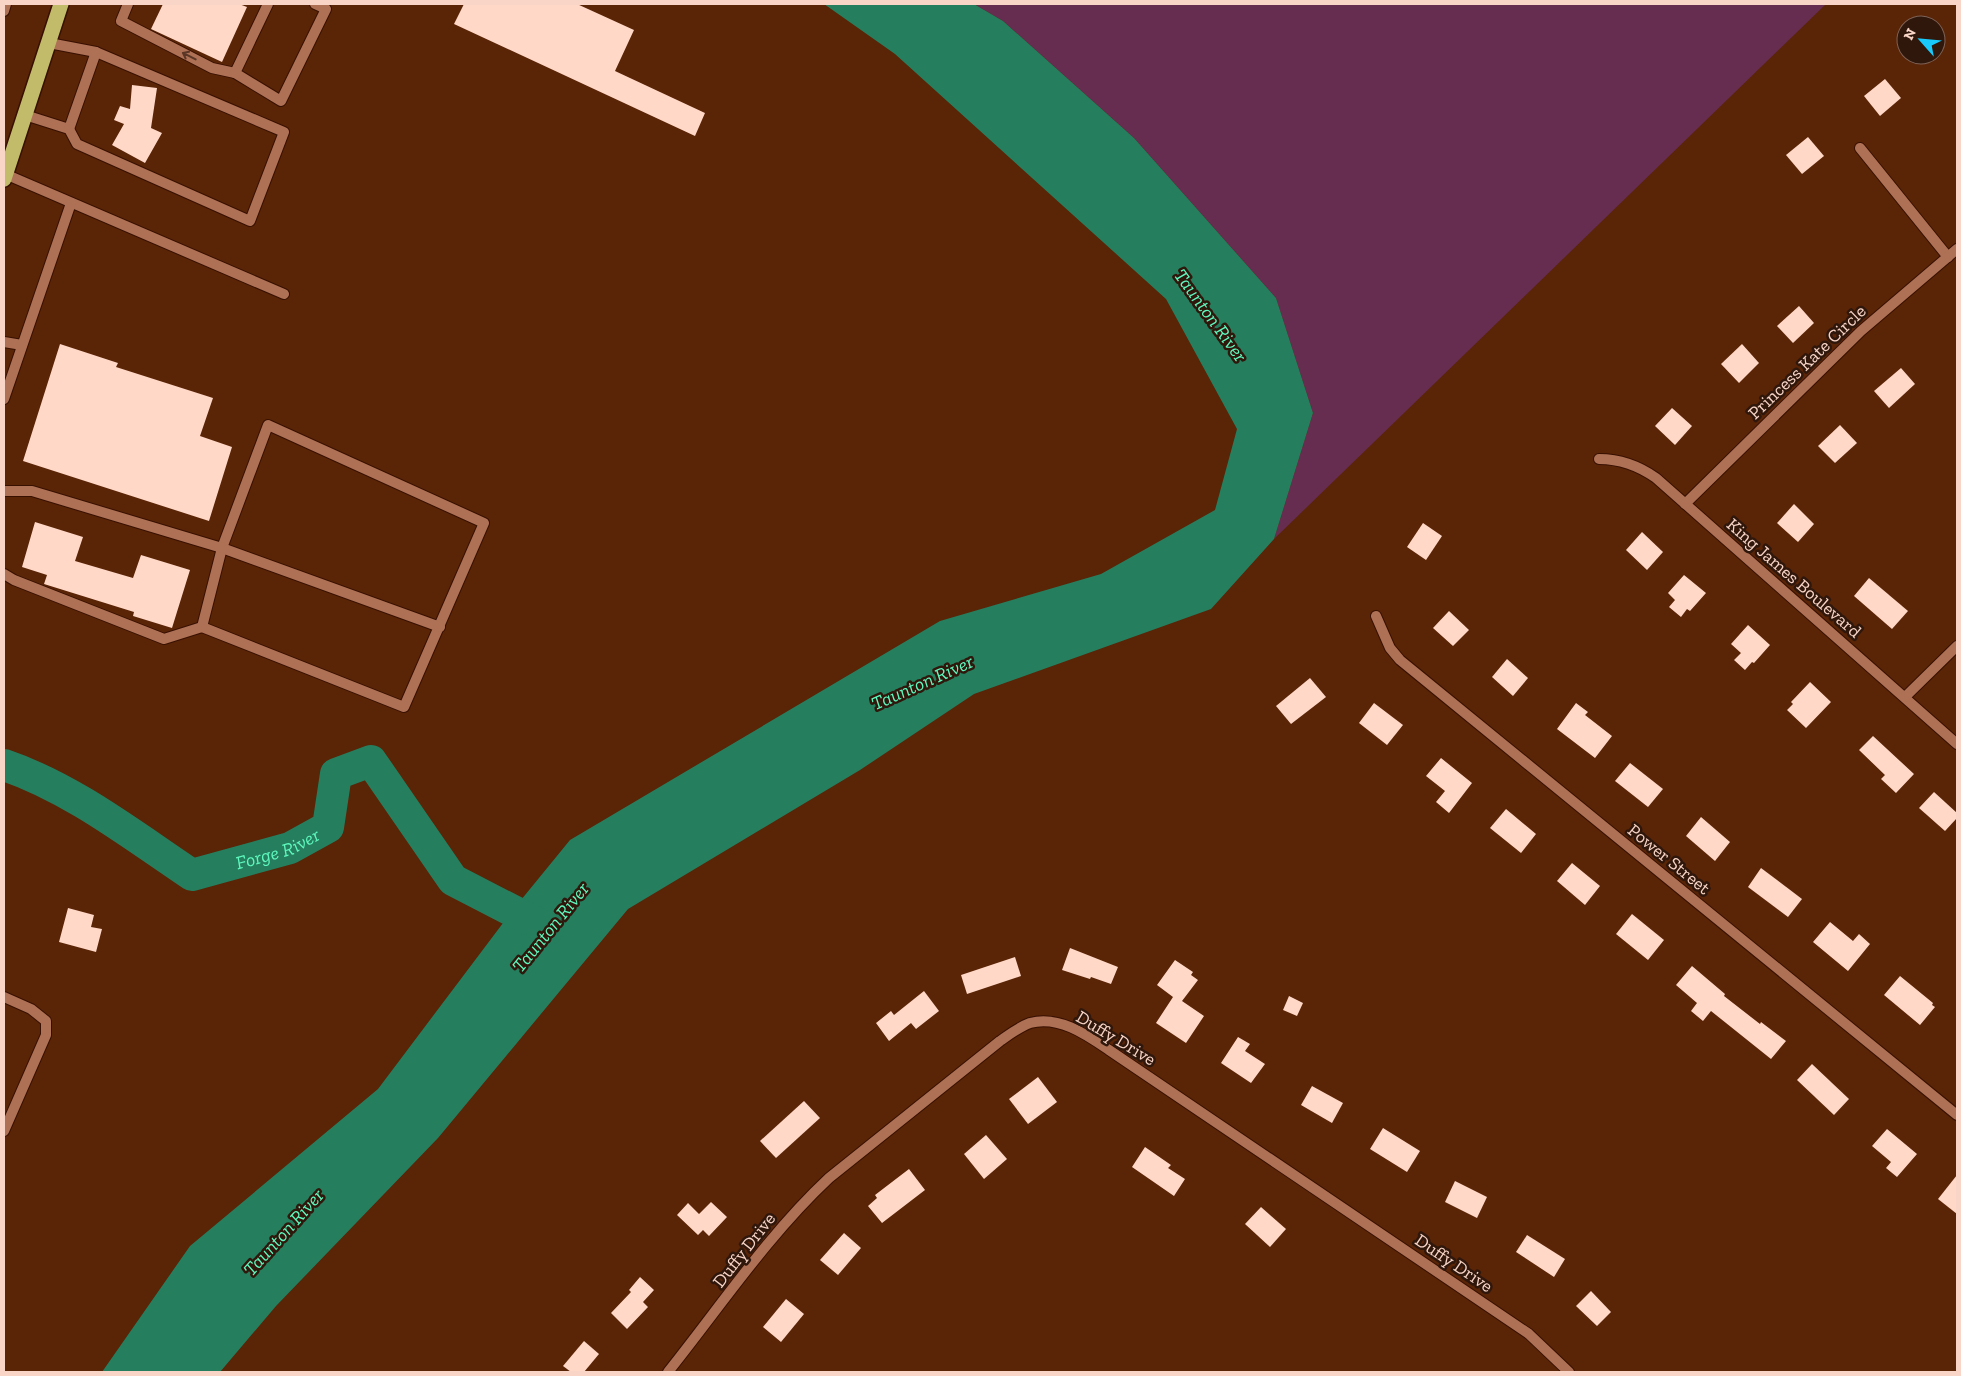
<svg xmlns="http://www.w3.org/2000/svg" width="1961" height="1376" font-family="'Zilla Slab',serif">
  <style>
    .green { fill: #662d50 }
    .water { fill: #257f5e }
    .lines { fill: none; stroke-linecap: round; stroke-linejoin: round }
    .river { stroke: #257f5e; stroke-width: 32 }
    .building { fill: #ffd8c7 }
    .lane-casing { stroke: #381000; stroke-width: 12 }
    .street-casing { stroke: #381000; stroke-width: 12 }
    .highway-casing { stroke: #381000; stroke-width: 18 }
    .lane { stroke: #ae7155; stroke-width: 10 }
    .street { stroke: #ae7155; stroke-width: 10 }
    .highway { stroke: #c2bc6a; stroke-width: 15 }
    .oneway { stroke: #5b3626 }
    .labels { text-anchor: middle; stroke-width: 5; stroke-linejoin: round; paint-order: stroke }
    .street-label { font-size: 18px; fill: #f8d5c6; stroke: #2f170c }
    .water-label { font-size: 19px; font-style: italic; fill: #5ff8be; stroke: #2f170c }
  </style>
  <rect width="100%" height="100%" fill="#5a2407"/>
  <path class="green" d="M974,4H1826L1274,539L1313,413L1276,298L1134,138L1003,21Z"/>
  <path class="water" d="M824,4H974L1003,21L1134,138L1276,298L1313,413L1274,539L1211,609L974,694L860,770L628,909L438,1138L276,1306L220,1372H102L190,1246L378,1089L512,911L570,840L940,621L1101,574L1215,510L1237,429L1166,299L895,54Z"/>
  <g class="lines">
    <path class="river" id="s1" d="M4,765C72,788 132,835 192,875L290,848L328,827L336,774L371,761L453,880L548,929"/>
  </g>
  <g class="building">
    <path d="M163,4H239L247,7L222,62L151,29Z"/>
    <path d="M464,4H577L634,30L615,71L705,113L695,136L454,24Z"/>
    <path d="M1885,79L1901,98L1880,116L1864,96Z"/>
    <path d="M132,85L157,88L151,128L162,133L145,163L112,145L124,124L114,120L120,106L130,109Z"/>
    <path d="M1808,137L1824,156L1802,174L1786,155Z"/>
    <path d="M1799,306L1814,323L1793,343L1777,326Z"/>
    <path d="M60,344L118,363L116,367L213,398L200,436L232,447L209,521L23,461Z"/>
    <path d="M1742,344L1759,363L1739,383L1721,364Z"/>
    <path d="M1901,368L1915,384L1889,408L1874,391Z"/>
    <path d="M1672,408L1692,426L1675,445L1655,426Z"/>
    <path d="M1840,425L1857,443L1835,463L1818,446Z"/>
    <path d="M1794,504L1814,524L1798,542L1777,523Z"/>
    <path d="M35,522L83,537L75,561L133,578L141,555L190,570L172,628L133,616L134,612L44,584L47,575L22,567Z"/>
    <path d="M1423,523L1442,536L1426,560L1407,547Z"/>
    <path d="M1642,532L1663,552L1647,570L1626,550Z"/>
    <path d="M1684,575L1706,593L1690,611L1687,609L1681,617L1669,607L1675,600L1668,593Z"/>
    <path d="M1869,578L1908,611L1892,629L1854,596Z"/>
    <path d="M1449,611L1469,630L1453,646L1433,628Z"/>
    <path d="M1748,625L1770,645L1754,663L1752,662L1745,670L1734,660L1741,653L1731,644Z"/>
    <path d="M1507,659L1528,678L1513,696L1492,677Z"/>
    <path d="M1310,678L1326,697L1291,724L1276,706Z"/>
    <path d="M1810,682L1831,702L1806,728L1787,710L1793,704L1791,702Z"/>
    <path d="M1374,703L1403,725L1387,745L1359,723Z"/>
    <path d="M1576,703L1588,712L1585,715L1612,736L1595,758L1557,729Z"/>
    <path d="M1873,736L1914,774L1896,793L1881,779L1885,775L1859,750Z"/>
    <path d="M1441,758L1472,783L1449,813L1436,802L1445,791L1426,776Z"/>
    <path d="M1630,763L1663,789L1648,807L1615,781Z"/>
    <path d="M1934,792L1957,813V818L1945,831L1919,808Z"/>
    <path d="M1506,809L1536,834L1521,853L1490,828Z"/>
    <path d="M1701,817L1730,842L1715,861L1686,836Z"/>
    <path d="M1572,863L1600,886L1585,905L1557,881Z"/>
    <path d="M1761,868L1802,899L1788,917L1748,887Z"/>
    <path d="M68,908L94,915L91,927L102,929L96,952L59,942Z"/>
    <path d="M1632,914L1664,940L1648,960L1616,934Z"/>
    <path d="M1830,922L1853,941L1859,934L1870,944L1848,971L1813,942Z"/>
    <path d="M1070,948L1118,967L1111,984L1091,977L1090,979L1062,970Z"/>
    <path d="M1015,957L1021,976L967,994L961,975Z"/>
    <path d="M1175,960L1193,972L1191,975L1198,980L1182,1001L1204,1016L1186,1043L1156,1023L1173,997L1157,985Z"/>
    <path d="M1692,966L1725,994L1724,996L1760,1024L1761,1022L1786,1041L1771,1059L1711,1011L1703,1021L1691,1011L1697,1003L1676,985Z"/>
    <path d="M1900,976L1933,1003L1932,1005L1935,1007L1920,1025L1884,995Z"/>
    <path d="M924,991L939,1011L916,1029L911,1023L889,1041L876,1023L891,1011L894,1015Z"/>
    <path d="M1289,996L1303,1003L1297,1016L1283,1010Z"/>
    <path d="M1238,1037L1250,1044L1245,1051L1265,1064L1251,1083L1221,1063Z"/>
    <path d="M1812,1064L1849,1099L1834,1115L1797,1080Z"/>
    <path d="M1038,1077L1057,1102L1028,1124L1009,1099Z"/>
    <path d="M1312,1086L1343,1103L1332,1123L1301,1105Z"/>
    <path d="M804,1101L820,1118L776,1158L760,1141Z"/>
    <path d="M1383,1128L1420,1151L1407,1172L1370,1149Z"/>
    <path d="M1887,1129L1917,1154L1897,1177L1886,1168L1891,1162L1872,1146Z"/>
    <path d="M986,1135L1007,1159L984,1179L964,1154Z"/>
    <path d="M1145,1147L1171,1165L1168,1168L1185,1179L1174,1196L1132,1167Z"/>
    <path d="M909,1169L925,1190L882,1223L868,1206L877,1198L875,1195Z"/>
    <path d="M1957,1175V1214L1938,1199Z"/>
    <path d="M1455,1181L1487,1197L1477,1218L1445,1202Z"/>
    <path d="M711,1202L727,1217L709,1236L703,1230L698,1235L677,1215L688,1203L699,1214Z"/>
    <path d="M1261,1207L1286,1229L1270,1247L1245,1224Z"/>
    <path d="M844,1233L861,1248L838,1275L820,1260Z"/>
    <path d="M1527,1235L1565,1259L1554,1277L1516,1252Z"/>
    <path d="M640,1277L654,1290L643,1302L648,1307L627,1329L611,1313L631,1292L629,1290Z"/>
    <path d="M1591,1291L1611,1312L1597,1326L1576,1306Z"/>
    <path d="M786,1299L804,1314L781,1342L763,1327Z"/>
    <path d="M584,1341L599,1354L584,1372H571L563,1366Z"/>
  </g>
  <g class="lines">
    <defs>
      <g id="lane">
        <path d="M128,4L121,21L212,68L235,73"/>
        <path d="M268,4L235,73L281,101L326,9L315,4"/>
        <path d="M4,11L6,4"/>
        <path d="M25,115L69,129L77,144L250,221L284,132L96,52L49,43"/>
        <path d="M69,129L96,52"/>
        <path d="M1860,148L1948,257"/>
        <path d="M5,174L284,294"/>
        <path d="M4,342L22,345"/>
        <path d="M4,399L71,203"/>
        <path d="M268,425L484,523L404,707L202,627L222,548Z"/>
        <path d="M4,491H32L222,548L440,627"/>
        <path d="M4,574L14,580L164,639L202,627"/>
        <path d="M4,997L31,1009L46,1021V1035L4,1131"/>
      </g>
      <g id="street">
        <path d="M1599,459C1620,459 1639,466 1656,478L1957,744"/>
        <path d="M1685,504L1861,331L1957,249"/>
        <path d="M1376,616L1390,648L1400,660L1957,1115"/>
        <path d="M1905,697L1957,646"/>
        <path d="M668,1372C720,1307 768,1235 829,1178L1000,1041C1010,1034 1019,1027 1030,1023C1059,1015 1087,1035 1109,1050L1529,1334L1569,1372"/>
      </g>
      <path id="highway" d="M4,179L61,4"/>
    </defs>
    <use href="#lane" class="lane-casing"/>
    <use href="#street" class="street-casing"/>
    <use href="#highway" class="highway-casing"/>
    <use href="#lane" class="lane"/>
    <use href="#street" class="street"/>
    <use href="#highway" class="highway"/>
  </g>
  <defs><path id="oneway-shaft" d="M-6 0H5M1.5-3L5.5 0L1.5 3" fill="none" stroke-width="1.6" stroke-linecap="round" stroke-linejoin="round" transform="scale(1.25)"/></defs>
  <use class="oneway" href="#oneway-shaft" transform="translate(189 56) rotate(-153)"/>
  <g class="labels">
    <g class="street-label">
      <text transform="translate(1807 362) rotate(-44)" y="6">Princess Kate Circle</text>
      <text transform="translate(1794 578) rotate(41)" y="6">King James Boulevard</text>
      <text transform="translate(1669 859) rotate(39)" y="6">Power Street</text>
      <text transform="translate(1116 1038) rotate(31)" y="6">Duffy Drive</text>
      <text transform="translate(744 1250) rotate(-52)" y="6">Duffy Drive</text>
      <text transform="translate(1454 1263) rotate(34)" y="6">Duffy Drive</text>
    </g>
    <g class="water-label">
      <text transform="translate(1211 315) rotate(54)" y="7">Taunton River</text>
      <text transform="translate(922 682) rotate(-24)" y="7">Taunton River</text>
      <text dy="7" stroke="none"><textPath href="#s1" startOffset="308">Forge River</textPath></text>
      <text transform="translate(550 927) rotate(-51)" y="7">Taunton River</text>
      <text transform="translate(283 1232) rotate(-48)" y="7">Taunton River</text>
    </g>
  </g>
  <rect width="1961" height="1376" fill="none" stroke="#f8d5c6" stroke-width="10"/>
  <g transform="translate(1921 40) rotate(297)"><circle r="24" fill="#2f170c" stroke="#7f6356"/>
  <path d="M0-4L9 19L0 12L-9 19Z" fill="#19cafc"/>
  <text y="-8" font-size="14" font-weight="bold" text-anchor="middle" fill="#f8d5c6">N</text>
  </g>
</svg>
